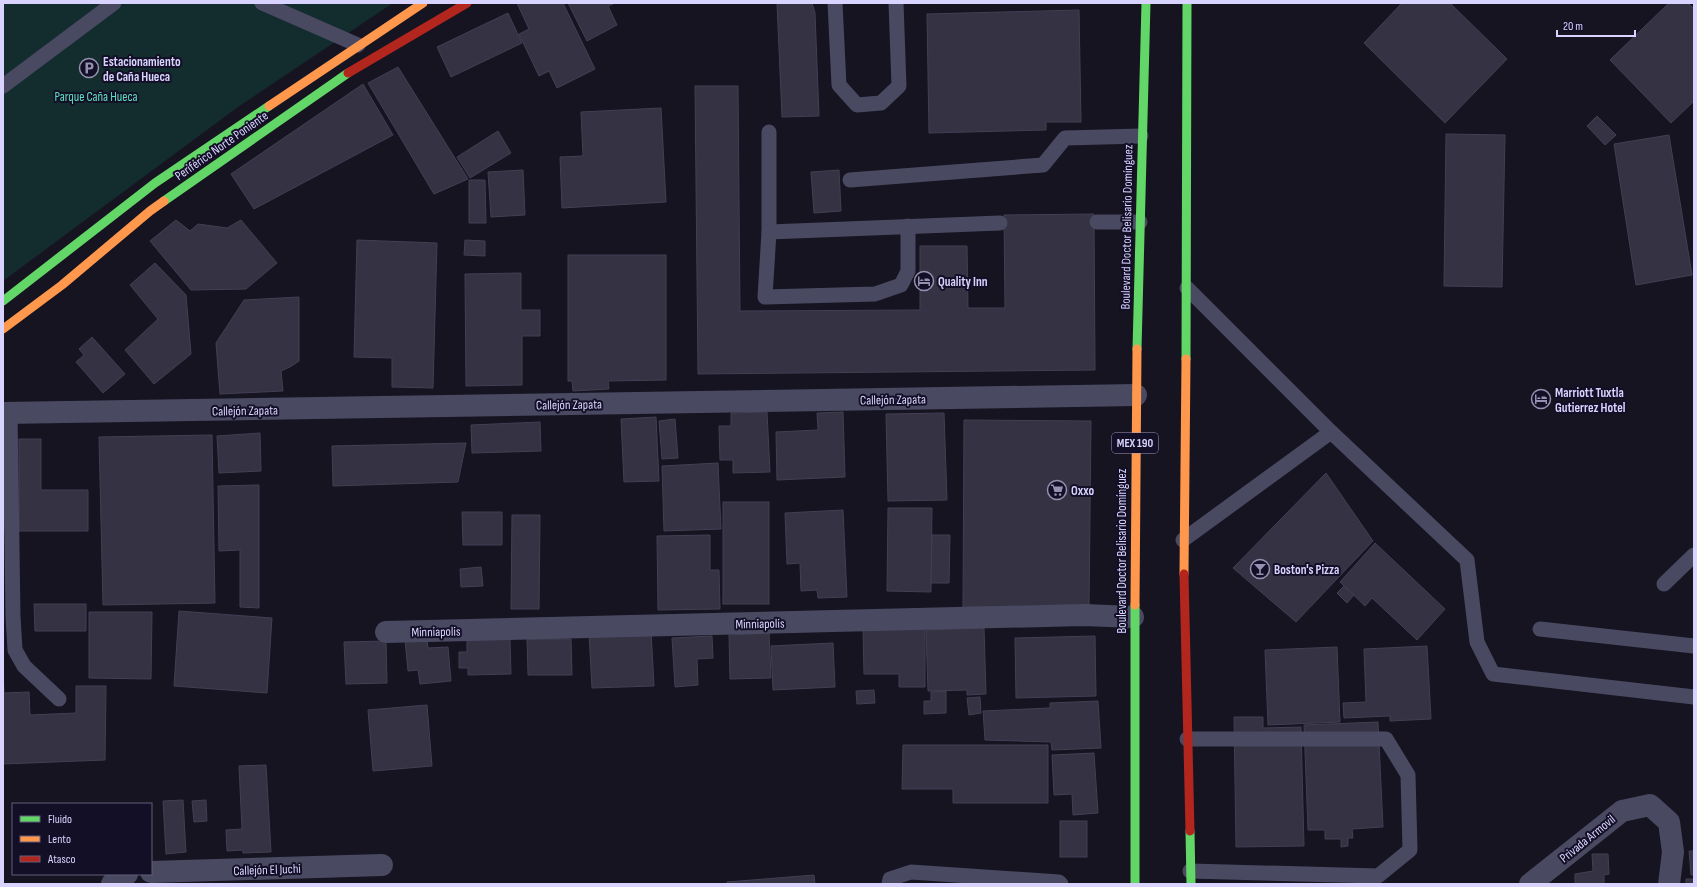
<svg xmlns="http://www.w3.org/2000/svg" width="1697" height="887" font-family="'Sofia Sans Condensed',sans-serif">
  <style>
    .green { fill: #132c2d }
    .building { fill: #343243; stroke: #433f54 }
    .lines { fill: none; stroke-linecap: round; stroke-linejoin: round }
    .lane { stroke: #4a4962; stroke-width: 15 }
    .street { stroke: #4a4962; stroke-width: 22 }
    .fast { stroke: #63d668; stroke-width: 9 }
    .slow { stroke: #ff974d; stroke-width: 9 }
    .jam { stroke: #b3261e; stroke-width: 9 }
    .labels { text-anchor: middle; stroke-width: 4; stroke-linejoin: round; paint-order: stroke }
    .shield { fill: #130f26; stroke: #9e99be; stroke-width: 1 }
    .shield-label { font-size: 12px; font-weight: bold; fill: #d9d4ff }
    .poi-label { font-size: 13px; font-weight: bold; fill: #d9d4ff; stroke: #130f26; text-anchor: start }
    .park-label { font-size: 13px; fill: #5fe0c0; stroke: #130f26 }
    .street-label { font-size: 13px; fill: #d9d4ff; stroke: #130f26 }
  </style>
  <rect width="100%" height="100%" fill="#161421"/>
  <path class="green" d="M3,3H393L238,107L3,281Z"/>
  <g class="building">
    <path d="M517,3H563L595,69L557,88L549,71L539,76L519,34L529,29Z"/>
    <path d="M568,3H615L608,6L617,25L587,41Z"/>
    <path d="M777,3H812L815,13L819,116L782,117Z"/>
    <path d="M1402,3H1450L1507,59L1445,123L1364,43Z"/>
    <path d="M1669,3H1688L1694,9V101L1671,123L1610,60Z"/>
    <path d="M1079,10L1081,122H1046V130L929,133L927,14Z"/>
    <path d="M508,13L522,43L451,77L437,47Z"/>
    <path d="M398,67L468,179L434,194L368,83Z"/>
    <path d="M363,84L393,135L254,209L231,174Z"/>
    <path d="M695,86H738L740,311L920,310V246H967L968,308H1005L1004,215L1094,214L1095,370L698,374Z"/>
    <path d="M661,108L666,202L562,208L560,157L583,156L581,112Z"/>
    <path d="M1597,116L1616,135L1605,145L1587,126Z"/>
    <path d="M498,131L511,153L470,178L457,157Z"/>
    <path d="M1446,134L1505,135L1502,287L1444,286Z"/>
    <path d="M1669,135L1692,275L1636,285L1614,144Z"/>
    <path d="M523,170L525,215L491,217L488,172Z"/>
    <path d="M839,170L841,211L814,213L811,172Z"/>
    <path d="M469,180H485L486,223H469Z"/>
    <path d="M176,220L190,231L198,224L227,228L241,220L277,263L246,289L191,290L150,241Z"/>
    <path d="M357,240L437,243L433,388L392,387V358L354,357Z"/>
    <path d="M465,240L485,241V256L464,255Z"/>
    <path d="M568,255H666V380L608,381L609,389L573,391L572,381H568Z"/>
    <path d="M155,263L186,295L191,354L154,384L125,350L158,319L130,285Z"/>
    <path d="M521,273V310H540V336H522V385L466,386L465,274Z"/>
    <path d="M299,297V361L290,367L281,371L283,391L220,394L216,343L244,300Z"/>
    <path d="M92,337L125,374L103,393L76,362L84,355L79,349Z"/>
    <path d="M767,412L770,472L733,473V460H720L719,426H731V413Z"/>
    <path d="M843,412L845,477L777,480L776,432L818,430L817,413Z"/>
    <path d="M944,413L947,500L888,501L886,414Z"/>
    <path d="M656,417L659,481L624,482L621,419Z"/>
    <path d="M675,419L678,458L662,459L659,421Z"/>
    <path d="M964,420L1091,421L1089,608L963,607Z"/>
    <path d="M540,422L541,451L472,453L471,425Z"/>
    <path d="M260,433L261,471L219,473L217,436Z"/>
    <path d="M212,435L215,603L103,605L99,437Z"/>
    <path d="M19,439H41V490H88V531H19Z"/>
    <path d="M466,443L458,482L333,486L332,446Z"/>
    <path d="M6,462L7,529H3V463Z"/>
    <path d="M718,463L721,529L664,531L662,466Z"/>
    <path d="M1326,473L1373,541L1296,622L1233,568Z"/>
    <path d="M259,485V608L240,607V550L219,551L218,486Z"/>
    <rect x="723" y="502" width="46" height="102"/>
    <path d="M888,508H932L931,592L887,591Z"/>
    <path d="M843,510L847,597L818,598L817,590L801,591L800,563L787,564L785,513Z"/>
    <path d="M462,512H502V545H463Z"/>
    <path d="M512,515H540L539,609H511Z"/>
    <path d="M710,535V570H719L720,609L658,610L657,536Z"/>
    <path d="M932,535H950L949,583H931Z"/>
    <path d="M1375,543L1445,609L1417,640L1372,598L1365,606L1340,582Z"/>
    <path d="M481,567L483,586L461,587L460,569Z"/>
    <path d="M1344,586L1354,595L1347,603L1337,593Z"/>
    <path d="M34,604H86V631H35Z"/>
    <path d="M179,611L272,618L267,693L174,686Z"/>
    <path d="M89,612H152L151,679L89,678Z"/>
    <path d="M863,628H925V687H899V674H864Z"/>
    <path d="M984,628L986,694L967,695V690L928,691L926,630Z"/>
    <path d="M651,631L654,686L592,688L589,633Z"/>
    <path d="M769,633L771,678L730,679L729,635Z"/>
    <path d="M712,636L713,658L697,659L698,685L675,687L672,638Z"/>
    <path d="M1095,636L1096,696L1016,698L1015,638Z"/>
    <path d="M427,639L428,648L448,647L451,681L420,684L418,670L408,671L405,640Z"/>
    <path d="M467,639H510L511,674L468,675V668H459V652H467Z"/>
    <path d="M527,639H571L572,675H528Z"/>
    <path d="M386,641L387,683L346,684L344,642Z"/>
    <path d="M833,643L835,687L773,690L771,646Z"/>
    <path d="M1427,646L1431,719L1390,721V716L1344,718L1343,703L1366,702L1364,649Z"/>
    <path d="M1337,647L1340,722L1268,725L1265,650Z"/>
    <path d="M3,666L4,693L29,692L30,715L76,713V686H106L105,760L3,764Z"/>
    <path d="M874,690L875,703L857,704L856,691Z"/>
    <path d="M946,691V713L924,714V701H931V692Z"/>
    <path d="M980,697L981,713L969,715L967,698Z"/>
    <path d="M1098,701L1101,748L1052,750L1051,742L985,740L983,711L1050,708V703Z"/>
    <path d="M427,705L432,766L373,771L368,710Z"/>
    <path d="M1234,717H1263V728L1301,727L1304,846L1236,847Z"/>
    <path d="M1378,722L1383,827L1352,829L1353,838H1348V846L1341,847V839H1325V830H1308L1304,725Z"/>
    <path d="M903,745H1048V803H953V789H902Z"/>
    <path d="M1094,753L1098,813L1073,815L1072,794L1054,795L1052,755Z"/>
    <path d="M266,765L271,852L243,853V850L227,851L226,830L242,829L239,766Z"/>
    <path d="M183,800L186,852L166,854L163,801Z"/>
    <path d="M206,800L207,821L194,822L192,801Z"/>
    <rect x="1060" y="821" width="27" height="36"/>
    <path d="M1689,851H1694V875H1691Z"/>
    <path d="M1592,854H1608L1609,874L1604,875V884H1575V874L1593,871Z"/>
    <path d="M814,875L815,884H727V882Z"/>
    <rect x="1686" y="879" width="8" height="5"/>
  </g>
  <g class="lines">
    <g class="lane">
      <path d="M262,3L358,45"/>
      <path d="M835,3L839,85L857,105L881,103L899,86L896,3"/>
      <path d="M3,86L114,3"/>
      <path d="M769,132V232L765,297L875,294L901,285L908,271V226"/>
      <path d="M850,180L1043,165L1065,138L1141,136"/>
      <path d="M1097,222H1140"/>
      <path d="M769,232L1000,223"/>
      <path d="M1187,288L1331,432L1467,560L1477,642L1493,674L1694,697"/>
      <path d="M10,413L13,616L15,650L24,666L59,699"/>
      <path d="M1183,540L1331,432"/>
      <path d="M1664,584L1694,555"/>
      <path d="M1540,629L1694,646"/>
      <path d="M1187,739H1386L1408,775L1410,850L1378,876L1190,871"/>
      <path d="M889,884L890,879L911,872L1059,882L1061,884"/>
    </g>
    <g class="street">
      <path d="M3,413L1136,395"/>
      <path d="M386,632L1084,615L1133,617"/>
      <path d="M151,872L382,865"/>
      <path d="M112,884L117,877L127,874"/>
      <path d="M1530,884L1622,811L1650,805L1669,822L1673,852L1669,884"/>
    </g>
    <g class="fast">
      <path d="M164,201L348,73"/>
      <path d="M3,301L155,183L269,106"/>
      <path d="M1137,349L1146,3"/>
      <path d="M1186,359L1187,3"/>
      <path d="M1135,605V884"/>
      <path d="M1190,831L1191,884"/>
    </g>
    <g class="slow">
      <path d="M269,106L423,3"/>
      <path d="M3,329L62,285L150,211L164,201"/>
      <path d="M1184,574L1186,359"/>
      <path d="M1135,605L1137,349"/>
    </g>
    <g class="jam">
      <path d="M348,73L467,3"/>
      <path d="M1184,574L1190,831"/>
    </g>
  </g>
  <defs>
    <symbol id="parking-ring" viewBox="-11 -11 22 22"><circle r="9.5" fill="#130f26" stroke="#9591b1" stroke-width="1.5"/><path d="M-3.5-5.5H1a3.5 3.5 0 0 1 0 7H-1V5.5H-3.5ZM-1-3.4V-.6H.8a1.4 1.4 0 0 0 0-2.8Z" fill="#9591b1"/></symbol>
    <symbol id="hotel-ring" viewBox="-11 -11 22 22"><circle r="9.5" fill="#130f26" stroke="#9591b1" stroke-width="1.5"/><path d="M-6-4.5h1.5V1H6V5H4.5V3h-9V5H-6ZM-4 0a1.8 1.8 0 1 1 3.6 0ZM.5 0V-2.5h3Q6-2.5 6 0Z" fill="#9591b1"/></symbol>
    <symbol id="supermarket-ring" viewBox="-11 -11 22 22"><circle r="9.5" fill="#130f26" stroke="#9591b1" stroke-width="1.5"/><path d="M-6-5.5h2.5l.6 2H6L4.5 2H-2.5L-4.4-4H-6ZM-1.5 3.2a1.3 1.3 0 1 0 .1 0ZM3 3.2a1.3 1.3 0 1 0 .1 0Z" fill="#9591b1"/></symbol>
    <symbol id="bar-ring" viewBox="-11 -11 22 22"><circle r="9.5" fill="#130f26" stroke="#9591b1" stroke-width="1.5"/><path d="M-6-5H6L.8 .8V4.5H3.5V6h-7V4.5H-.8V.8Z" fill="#9591b1"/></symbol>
  </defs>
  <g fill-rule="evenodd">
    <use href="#parking-ring" x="78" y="57" width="22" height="22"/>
    <use href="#hotel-ring" x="913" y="270" width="22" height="22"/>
    <use href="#hotel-ring" x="1530" y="388" width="22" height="22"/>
    <use href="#supermarket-ring" x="1046" y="479" width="22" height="22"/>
    <use href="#bar-ring" x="1249" y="558" width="22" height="22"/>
  </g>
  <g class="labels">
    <rect class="shield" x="1112" y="433" width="46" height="20" rx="3"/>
    <g class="shield-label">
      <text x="1135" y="447">MEX 190</text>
    </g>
    <g class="poi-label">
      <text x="103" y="66">Estacionamiento<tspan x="103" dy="15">de Caña Hueca</tspan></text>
      <text x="938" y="286">Quality Inn</text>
      <text x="1555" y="397">Marriott Tuxtla<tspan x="1555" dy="15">Gutierrez Hotel</tspan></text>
      <text x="1071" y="495">Oxxo</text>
      <text x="1274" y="574">Boston's Pizza</text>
    </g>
    <g class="park-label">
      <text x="96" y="101">Parque Caña Hueca</text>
    </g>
    <g class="street-label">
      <text transform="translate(221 145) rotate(-35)" y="5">Periférico Norte Poniente</text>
      <text transform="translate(1126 227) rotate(-89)" y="5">Boulevard Doctor Belisario Domínguez</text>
      <text transform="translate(893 399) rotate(-1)" y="5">Callejón Zapata</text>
      <text transform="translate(569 404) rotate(-1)" y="5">Callejón Zapata</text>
      <text transform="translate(245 410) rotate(-1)" y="5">Callejón Zapata</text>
      <text transform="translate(1121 551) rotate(-90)" y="5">Boulevard Doctor Belisario Domínguez</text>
      <text transform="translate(760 623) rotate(-1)" y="5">Minniapolis</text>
      <text transform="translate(436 631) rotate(-1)" y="5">Minniapolis</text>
      <text transform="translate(1587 838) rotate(-39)" y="5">Privada Armovil</text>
      <text transform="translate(267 869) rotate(-2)" y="5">Callejón El Juchi</text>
    </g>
  </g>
  <rect width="1697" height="887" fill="none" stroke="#d9d4ff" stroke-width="8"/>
  <rect x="12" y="803" width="140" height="72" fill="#130f26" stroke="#625e7d"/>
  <rect x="20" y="816" width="20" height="6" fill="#63d668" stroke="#625e7d"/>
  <text x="48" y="823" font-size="12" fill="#d9d4ff">Fluido</text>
  <rect x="20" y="836" width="20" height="6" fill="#ff974d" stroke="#625e7d"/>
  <text x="48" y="843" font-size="12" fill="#d9d4ff">Lento</text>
  <rect x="20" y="856" width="20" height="6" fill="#b3261e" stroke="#625e7d"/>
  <text x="48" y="863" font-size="12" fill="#d9d4ff">Atasco</text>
  <path d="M1557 30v6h78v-6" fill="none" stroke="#d9d4ff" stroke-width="2"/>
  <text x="1563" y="30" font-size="12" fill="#d9d4ff" stroke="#130f26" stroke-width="3" paint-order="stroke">20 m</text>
</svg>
